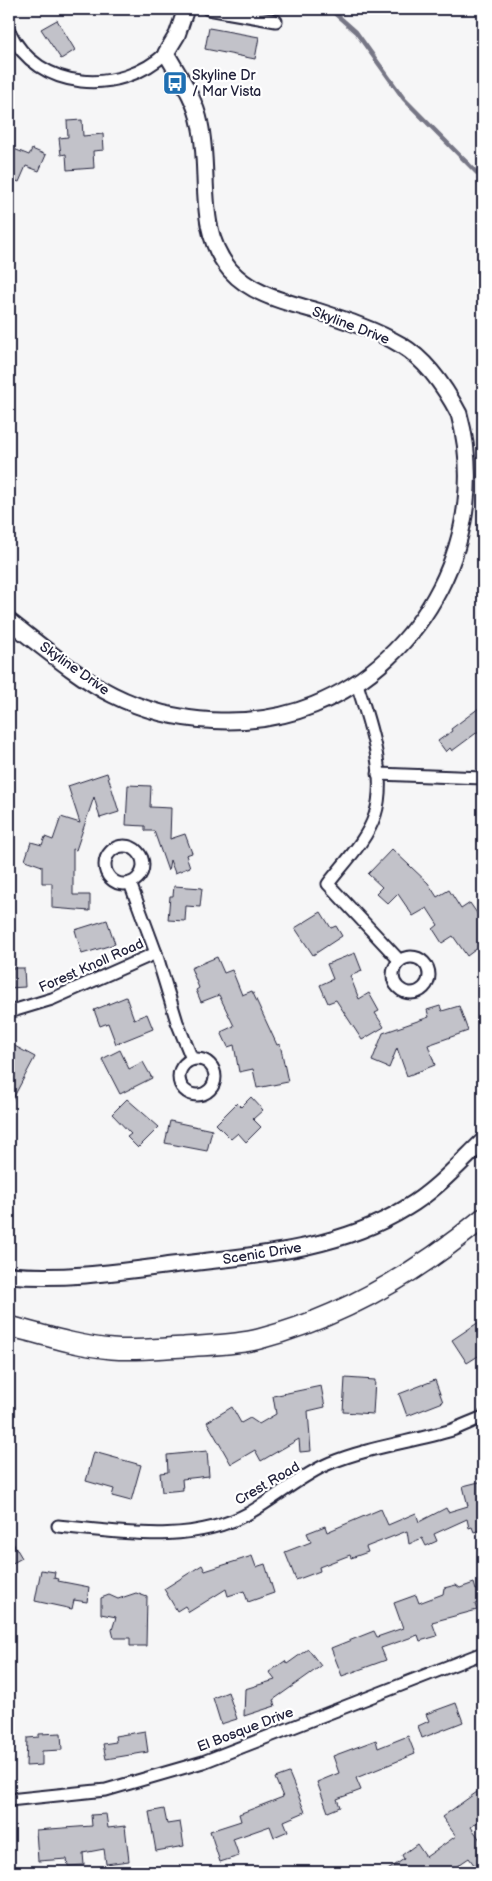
<svg xmlns="http://www.w3.org/2000/svg" width="492" height="1881" font-family="'Balsamiq Sans',sans-serif">
  <style>
    .lines { fill: none; stroke-linecap: round; stroke-linejoin: round }
    .stream { stroke: #767685; stroke-width: 4.5 }
    .building { fill: #c2c2c9; stroke: #22223b }
    .minor-casing { stroke: #22223b; stroke-width: 15 }
    .tertiary-casing { stroke: #22223b; stroke-width: 19 }
    .primary-casing { stroke: #22223b; stroke-width: 22 }
    .minor { stroke: #fff; stroke-width: 11 }
    .tertiary { stroke: #fff; stroke-width: 15 }
    .primary { stroke: #fff; stroke-width: 19 }
    .labels { text-anchor: middle; stroke-width: 4.5; stroke-linejoin: round; paint-order: stroke }
    .poi-label { font-size: 14px; fill: #22223b; stroke: #fff; text-anchor: start }
    .street-label { font-size: 14px; fill: #22223b; stroke: #fff }
  </style>
  <rect width="100%" height="100%" fill="#f6f6f7"/>
  <filter id="ink" filterUnits="userSpaceOnUse"><feTurbulence type="fractalNoise" baseFrequency=".02" numOctaves="2"/><feDisplacementMap in="SourceGraphic" scale="10" xChannelSelector="R" yChannelSelector="G"/><feConvolveMatrix kernelMatrix="1 2 1 2 8 2 1 2 1" color-interpolation-filters="sRGB"/></filter>
  <g filter="url(#ink)">
    <g class="lines">
      <path class="stream" d="M330,9L356,32L404,99L483,179"/>
    </g>
    <g class="building">
      <path d="M57,20L75,50L61,59L41,29Z"/>
      <path d="M209,28L259,37L255,59L205,49Z"/>
      <path d="M82,120L83,136L103,134L104,150L93,151L94,168L67,170L66,154L61,155L59,138L68,137L67,121Z"/>
      <path d="M14,149L29,155L32,149L46,155L39,171L26,166L19,182L9,178V161Z"/>
      <path d="M483,705V728L452,751L450,748L446,752L438,741L452,731L451,729Z"/>
      <path d="M107,773L119,812L100,818L94,797L76,850L73,849V895H90V911L52,908V883H42V866L25,860L31,842L42,845L45,837L53,840L61,817L80,823L68,786Z"/>
      <path d="M128,785L151,786L150,807L171,808L170,839L185,834L192,853L186,855L190,867L175,873L170,860L168,871L154,831H145V826L126,825Z"/>
      <path d="M392,849L428,883L437,897L449,890L461,909L470,903L483,922V944L467,956L453,936L442,943L433,929L438,925L427,908L413,916L398,894L388,904L376,893L382,887L368,874Z"/>
      <path d="M174,886L202,888L200,907L186,906L185,921L168,920L170,896H173Z"/>
      <path d="M321,912L331,928L336,926L342,936L313,955L295,928Z"/>
      <path d="M107,920L115,944L82,954L75,930Z"/>
      <path d="M355,953L362,971L350,976L359,999L369,993L379,1011L375,1013L384,1027L362,1040L336,1000L328,1003L320,985L333,979L327,964Z"/>
      <path d="M217,957L224,973L232,970L242,995L252,991L277,1045L280,1044L288,1082L257,1088L253,1069L239,1072L234,1045L228,1047L221,1032L234,1026L219,995L201,1002L196,990L199,988L191,968Z"/>
      <path d="M9,968H24L25,987L9,988Z"/>
      <path d="M126,997L134,1019L147,1014L153,1029L116,1044L108,1023L100,1026L94,1010Z"/>
      <path d="M440,1006L442,1011L459,1006L468,1031L428,1045L435,1065L407,1076L397,1048L389,1068L372,1061L383,1033L429,1017L427,1010Z"/>
      <path d="M9,1043L35,1057L9,1106Z"/>
      <path d="M120,1050L129,1069L143,1062L152,1078L120,1094L102,1059Z"/>
      <path d="M251,1097L263,1110L253,1119L261,1127L246,1142L238,1133L231,1139L216,1124L237,1103L241,1107Z"/>
      <path d="M127,1099L159,1127L138,1148L127,1137L131,1134L112,1114Z"/>
      <path d="M170,1121L212,1130L207,1151L165,1143Z"/>
      <path d="M479,1322L483,1329V1353L467,1363L452,1340Z"/>
      <path d="M345,1378L375,1380L373,1414L343,1412Z"/>
      <path d="M435,1380L443,1402L407,1416L399,1394Z"/>
      <path d="M321,1386L325,1407L308,1411L311,1451L300,1452L299,1439L261,1461L255,1450L231,1464L207,1422L232,1407L241,1423L250,1418L259,1424L276,1414L273,1396Z"/>
      <path d="M207,1451L209,1476L182,1479L183,1490L162,1492L160,1473L168,1472L167,1455Z"/>
      <path d="M94,1452L141,1465L131,1501L112,1496L114,1489L86,1481Z"/>
      <path d="M483,1481V1529L474,1532L472,1527L469,1528L467,1519L434,1534L437,1541L426,1546L422,1538L409,1544L407,1531L366,1547L368,1552L351,1558L350,1555L319,1567L320,1571L296,1580L285,1552L311,1542L307,1533L325,1526L327,1532L381,1509L388,1525L416,1513L419,1522L446,1508L448,1512L468,1506L463,1486Z"/>
      <path d="M9,1536L22,1558L9,1565Z"/>
      <path d="M252,1556L256,1567L265,1564L274,1593L248,1602L244,1591L228,1596L226,1589L189,1612L185,1606L177,1611L164,1589L202,1565L205,1571Z"/>
      <path d="M41,1570L55,1572L54,1578L59,1579L58,1581L89,1587L87,1602L74,1600L72,1609L35,1601Z"/>
      <path d="M474,1583L476,1590L483,1588V1601L475,1604L477,1610L432,1622L437,1636L420,1641L418,1635L381,1648L386,1660L342,1676L331,1648L374,1631L377,1637L403,1628L394,1603L416,1595L419,1603L443,1594L444,1588L456,1585L460,1588Z"/>
      <path d="M136,1593L147,1597L146,1646H130V1638H114L112,1630L116,1617L101,1614V1598L109,1595L118,1599Z"/>
      <path d="M308,1649L321,1666L273,1700L275,1706L244,1716L245,1689L275,1680L269,1672L285,1661L287,1664Z"/>
      <path d="M228,1692L237,1719L221,1724L213,1698Z"/>
      <path d="M456,1703L463,1722L422,1738L418,1726L429,1721L426,1714Z"/>
      <path d="M145,1731L148,1752L106,1759L103,1744L116,1742L115,1736Z"/>
      <path d="M61,1733L62,1750L42,1751V1765L26,1766L27,1738L39,1737V1734Z"/>
      <path d="M408,1736L415,1754L356,1778L361,1790L337,1799L340,1807L328,1812L317,1782L339,1773L333,1756L376,1740L378,1748Z"/>
      <path d="M289,1773L305,1812L284,1821L288,1831L274,1837L270,1826L233,1839L239,1856L220,1862L210,1831L241,1821L239,1814L283,1797L275,1778Z"/>
      <path d="M477,1792L483,1800V1818L471,1827L483,1844V1860L475,1866L469,1858L448,1872H385L404,1859L402,1855L417,1844L426,1857L456,1836L442,1817Z"/>
      <path d="M164,1809L167,1824L180,1822L184,1846L156,1851L149,1812Z"/>
      <path d="M106,1814L108,1828L125,1826L129,1861L106,1864L104,1849L83,1853L84,1865L68,1866L67,1859L38,1861L36,1830L92,1826L91,1815Z"/>
    </g>
    <g class="lines">
      <defs>
        <g id="minor">
          <path d="M208,9L276,21"/>
          <path d="M9,31C38,92 120,96 166,53"/>
          <path d="M357,684C369,722 388,775 375,815C367,840 344,863 328,884L400,961"/>
          <path d="M378,774L483,778"/>
          <circle cx="124" cy="865" r="19"/>
          <path d="M130,883L156,953L177,1022L192,1059"/>
          <circle cx="411" cy="975" r="18"/>
          <path d="M9,1012L52,999L156,953"/>
          <circle cx="197" cy="1077" r="18"/>
          <path d="M58,1526C121,1532 191,1545 249,1513C276,1498 303,1474 330,1463C369,1447 412,1442 452,1430C462,1426 473,1421 483,1417"/>
          <path d="M9,1800L106,1790L203,1762L483,1653"/>
        </g>
        <g id="tertiary">
          <path d="M9,621C39,644 80,679 113,695C173,725 252,730 314,705C424,661 492,534 459,414C446,389 426,360 401,345C376,330 345,320 317,311C286,302 252,295 230,270C195,229 211,173 200,124C195,98 179,76 166,53L177,35L186,9"/>
          <path d="M9,1275C63,1280 118,1272 172,1265C250,1256 337,1251 406,1208C435,1191 459,1164 483,1141"/>
        </g>
        <path id="primary" d="M9,1326C43,1335 77,1346 112,1349C136,1351 160,1348 184,1347C208,1345 236,1345 259,1339C343,1317 417,1273 483,1218"/>
      </defs>
      <use href="#minor" class="minor-casing"/>
      <use href="#tertiary" class="tertiary-casing"/>
      <use href="#primary" class="primary-casing"/>
      <use href="#minor" class="minor"/>
      <use href="#tertiary" class="tertiary"/>
      <use href="#primary" class="primary"/>
    </g>
  </g>
  <defs>
    <symbol id="bus-square" viewBox="-11 -11 22 22"><rect x="-9" y="-9" width="18" height="18" rx="4" fill="#1f6fb2" stroke="#fff"/><path d="M-5-6H5V4H4V6H2V4H-2V6H-4V4H-5ZM-3.5-4V0h7V-4ZM-3.5 1.2v1.5H-2V1.2ZM2 1.2v1.5H3.5V1.2Z" fill="#fff"/></symbol>
  </defs>
  <g fill-rule="evenodd">
    <use href="#bus-square" x="161" y="69" width="28" height="28"/>
  </g>
  <g class="labels">
    <g class="poi-label">
      <text x="192" y="80">Skyline Dr<tspan x="192" dy="16">/ Mar Vista</tspan></text>
    </g>
    <g class="street-label">
      <text transform="translate(351 325) rotate(21)" y="5">Skyline Drive</text>
      <text transform="translate(75 668) rotate(35)" y="5">Skyline Drive</text>
      <text transform="translate(91 965) rotate(-24)" y="5">Forest Knoll Road</text>
      <text transform="translate(262 1253) rotate(-9)" y="5">Scenic Drive</text>
      <text transform="translate(267 1483) rotate(-30)" y="5">Crest Road</text>
      <text transform="translate(245 1729) rotate(-21)" y="5">El Bosque Drive</text>
    </g>
  </g>
  <rect width="492" height="1881" fill="none" stroke="#fff" stroke-width="30"/>
  <rect x="15" y="15" width="462" height="1851" fill="none" stroke="#22223b" stroke-width="2" filter="url(#ink)"/>
</svg>
